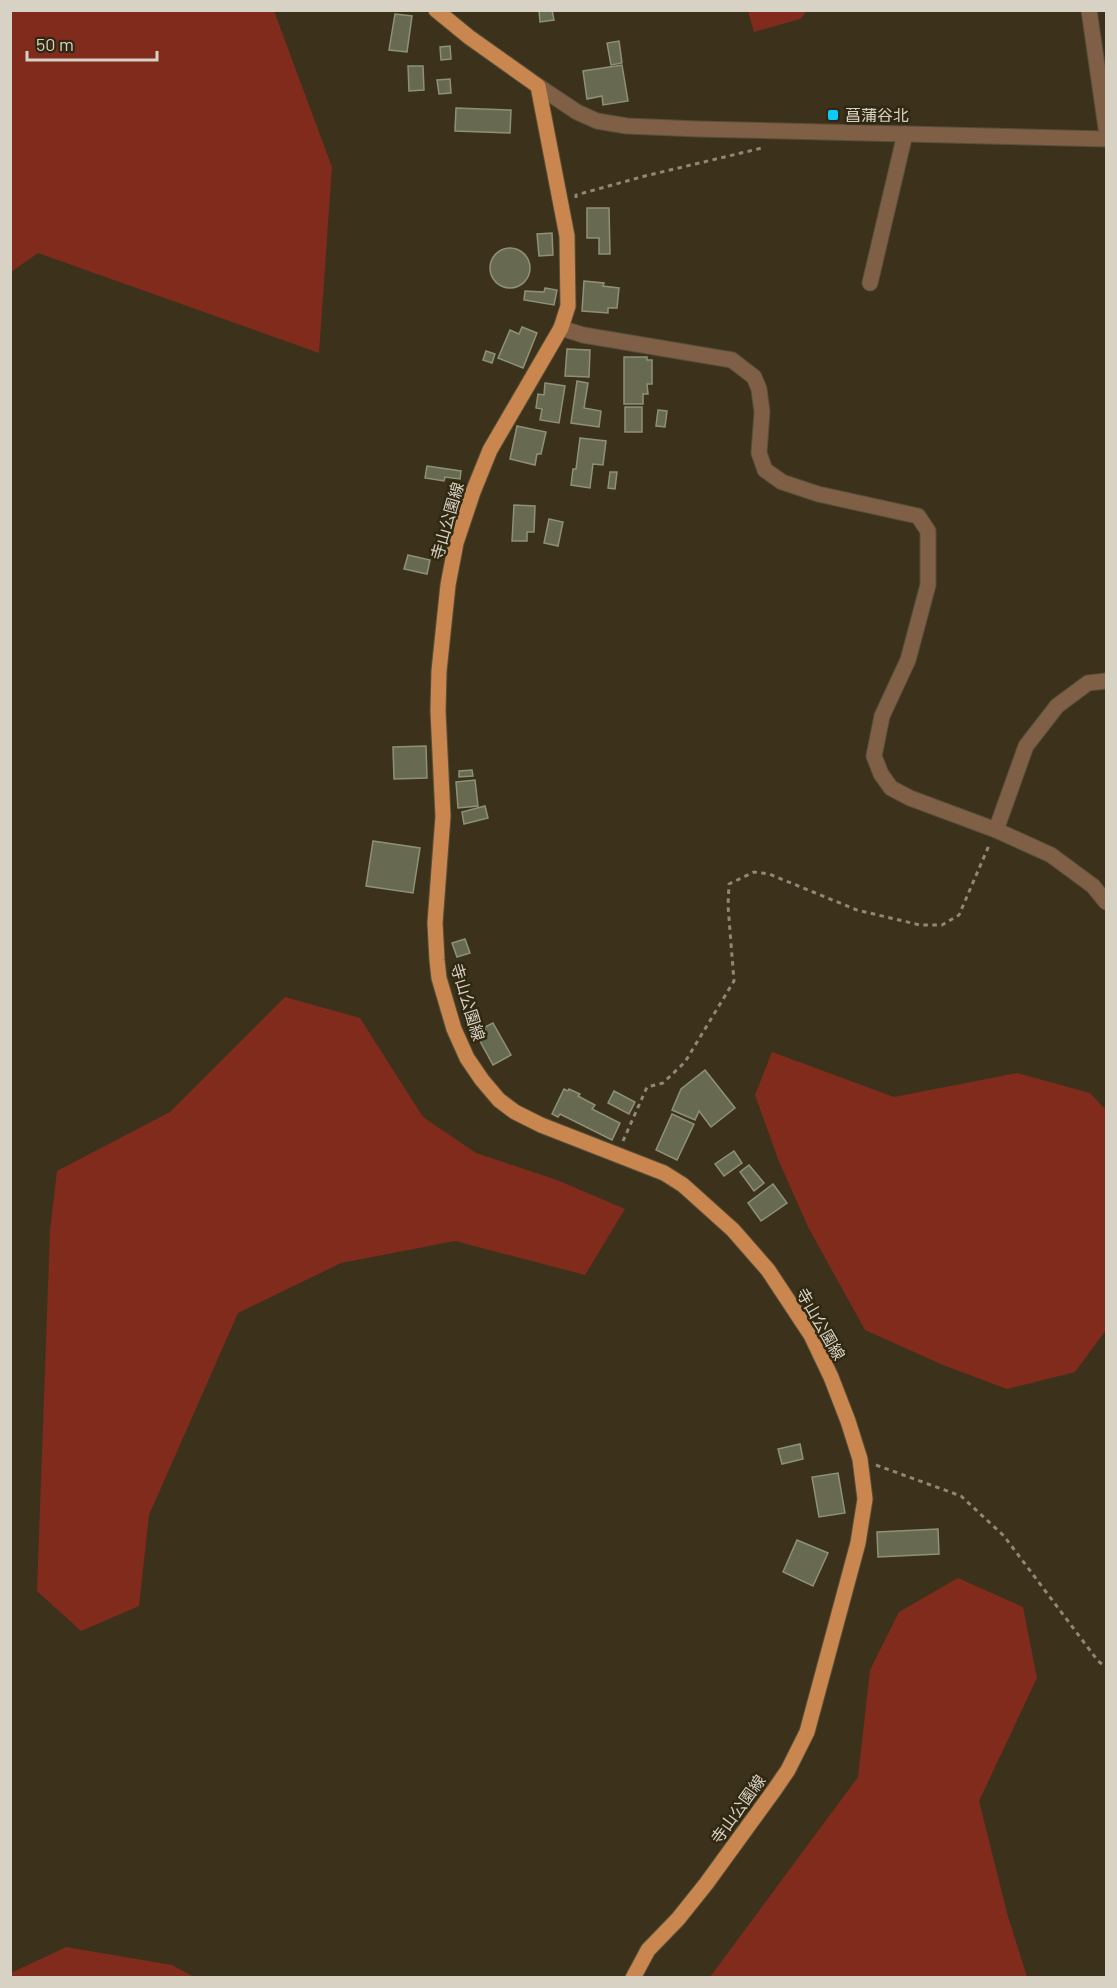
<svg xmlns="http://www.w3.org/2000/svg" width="1117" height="1988" font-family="Barlow,'Noto Sans JP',sans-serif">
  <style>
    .green { fill: #802b1c }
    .building { fill: #676a51; stroke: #8d9176; stroke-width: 1.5 }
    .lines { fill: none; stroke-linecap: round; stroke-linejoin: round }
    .minor-casing { stroke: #584f3a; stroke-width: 17 }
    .major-casing { stroke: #584f3a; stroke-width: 17 }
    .path { stroke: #8f8876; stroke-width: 3; stroke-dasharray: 4.5 4.5; stroke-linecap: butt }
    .minor { stroke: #7f5f45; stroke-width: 15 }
    .major { stroke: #c9874f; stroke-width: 15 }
    .poi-dot { fill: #0ecafa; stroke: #312812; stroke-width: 2 }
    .labels { text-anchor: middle; stroke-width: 5; stroke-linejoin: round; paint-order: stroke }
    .poi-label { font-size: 16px; fill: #d8d2c5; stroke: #312812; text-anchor: start }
    .street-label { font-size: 16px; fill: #d8d2c5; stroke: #312812 }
  </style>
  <rect width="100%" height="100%" fill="#3c321c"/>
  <g class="green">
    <path d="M11,10L274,11L332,167L319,353L38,253L11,272Z"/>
    <path d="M748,11V10L807,11L800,19L754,32Z"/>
    <path d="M285,997L360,1018L423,1117L476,1153L557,1180L625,1209L585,1275L455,1241L341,1263L238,1313L149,1515L139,1606L81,1631L37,1591L50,1230L57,1171L170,1112Z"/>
    <path d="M772,1052L894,1097L1017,1073L1090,1093L1106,1110V1330L1075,1372L1007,1389L943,1365L865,1330L808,1227L778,1159L755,1095Z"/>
    <path d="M958,1578L1023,1607L1037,1678L979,1801L1007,1913L1027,1977H710L858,1777L870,1670L899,1612Z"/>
    <path d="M66,1947L172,1965L194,1977H11V1973Z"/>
  </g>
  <g class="building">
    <path d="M539,10H552L554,20L540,22Z"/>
    <path d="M395,14L412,16L407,52L389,50Z"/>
    <path d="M619,41L622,63L611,65L607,43Z"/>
    <path d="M450,46L451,59L441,60L440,47Z"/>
    <path d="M622,65L628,101L603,105L602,96L587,99L583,71Z"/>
    <path d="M408,66H423L424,90L409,91Z"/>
    <path d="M450,79L451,93L439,94L437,80Z"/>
    <path d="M456,108L511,110L510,133L455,131Z"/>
    <path d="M587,208H609L610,254H599V238H587Z"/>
    <path d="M552,233L553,255L539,256L537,234Z"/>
    <circle cx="510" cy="268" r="20"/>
    <path d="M584,281L604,283L603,286L619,288L617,308H608V313L582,311Z"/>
    <path d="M545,288L557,290L554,305L524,300L525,291L544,292Z"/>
    <path d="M522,327L537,333L523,368L498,358L510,330L519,334Z"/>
    <path d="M567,349L590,350L589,377L565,376Z"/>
    <path d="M486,351L495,354L492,363L483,360Z"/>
    <path d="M624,357H647V360H652V384H647L648,394H643V404H624Z"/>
    <path d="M577,381L588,383L584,408L601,411L599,427L571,423Z"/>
    <path d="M545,383L565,386L559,423L540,420L542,409L536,408L538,394L544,395Z"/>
    <rect x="625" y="407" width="17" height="25"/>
    <path d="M658,410L667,411L665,427L656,426Z"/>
    <path d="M517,426L546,432L541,454H537L535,465L510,459Z"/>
    <path d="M580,438L606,441L603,465L593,464L590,488L571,485L573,469H576Z"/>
    <path d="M427,466L461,471L460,479L445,477L444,481L425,478Z"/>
    <path d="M610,472H617L615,489L608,488Z"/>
    <path d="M514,505L535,506L534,532H527V541H512Z"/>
    <path d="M549,519L563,522L558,546L544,543Z"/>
    <path d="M408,555L430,560L427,574L404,569Z"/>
    <path d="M426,746L427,778L394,779L393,747Z"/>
    <path d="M472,770L473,776L459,777V771Z"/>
    <path d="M475,780L478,806L458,808L456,782Z"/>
    <path d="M485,806L488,818L464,824L462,812Z"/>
    <path d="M373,841L420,848L413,893L366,886Z"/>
    <path d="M465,939L470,953L457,957L452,943Z"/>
    <path d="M493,1023L511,1055L493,1065L475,1032Z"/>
    <path d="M705,1070L735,1108L711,1127L699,1111L695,1120L672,1110L681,1089Z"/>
    <path d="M564,1089L568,1091L569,1089L580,1094L578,1096L595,1105L592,1109L620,1123L612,1140L560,1114L558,1117L552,1114Z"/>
    <path d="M614,1091L635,1102L629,1114L608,1103Z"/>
    <path d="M672,1114L694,1124L677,1160L656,1150Z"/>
    <path d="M734,1151L742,1163L724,1176L715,1164Z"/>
    <path d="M749,1165L764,1183L754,1191L740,1172Z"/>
    <path d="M773,1184L787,1203L761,1221L748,1203Z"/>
    <path d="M800,1444L803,1459L782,1464L778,1449Z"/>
    <path d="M838,1473L845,1513L819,1517L812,1477Z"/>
    <path d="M938,1529L939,1554L878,1557L877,1532Z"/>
    <path d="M797,1540L828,1553L813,1586L783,1572Z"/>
  </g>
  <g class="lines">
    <defs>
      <g id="minor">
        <path d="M1089,10L1106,128"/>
        <path d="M538,86L577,112L597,121L627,126L698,129L1106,139"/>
        <path d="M870,283L905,134"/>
        <path d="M561,328L583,335L732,360L754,377L759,389L762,412L759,453L765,470L782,482L818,494L918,516L928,531V585L908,660L882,716L874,756L881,774L891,788L910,798L996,830L1051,855L1093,886L1106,902"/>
        <path d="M996,830L1026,746L1057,706L1088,683L1106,681"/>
      </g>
      <path id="major" d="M436,10L469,37L538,86L567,236L568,306L561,328L490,450L473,492L456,543L448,585L439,671L438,711L443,816L435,923L437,960L439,978L454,1029L467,1058L482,1080L499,1100L515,1112L541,1125L664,1173L683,1185L733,1230L768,1270L811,1335L831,1377L848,1421L860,1459L865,1499L858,1543L807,1732L788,1770L775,1789L706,1884L678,1919L648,1950L633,1978"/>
    </defs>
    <use href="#minor" class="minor-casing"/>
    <use href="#major" class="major-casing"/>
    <g class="path">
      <path d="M576,198V195L645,176L762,148"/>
      <path d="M623,1141L647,1087L663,1083L685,1062L734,981L728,906L729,884L754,872L769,874L857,910L920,925H942L959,915L990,843"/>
      <path d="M876,1465L961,1496L1004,1536L1098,1661L1106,1667"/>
    </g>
    <use href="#minor" class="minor"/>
    <use href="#major" class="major"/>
  </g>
  <rect class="poi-dot" x="827" y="109" width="12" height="12" rx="3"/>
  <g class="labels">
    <g class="poi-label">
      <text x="845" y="121">菖蒲谷北</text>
    </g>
    <g class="street-label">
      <text transform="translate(447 521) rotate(-74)" y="6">寺山公園線</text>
      <text transform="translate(468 1002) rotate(73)" y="6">寺山公園線</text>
      <text transform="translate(821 1324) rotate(60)" y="6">寺山公園線</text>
      <text transform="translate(738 1809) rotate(-54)" y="6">寺山公園線</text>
    </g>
  </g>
  <rect width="1117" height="1988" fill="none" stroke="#d8d2c5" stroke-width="24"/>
  <path d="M27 51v9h130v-9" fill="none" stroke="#d8d2c5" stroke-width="3"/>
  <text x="36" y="51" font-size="18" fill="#d8d2c5" stroke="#312812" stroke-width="4.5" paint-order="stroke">50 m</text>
</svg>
